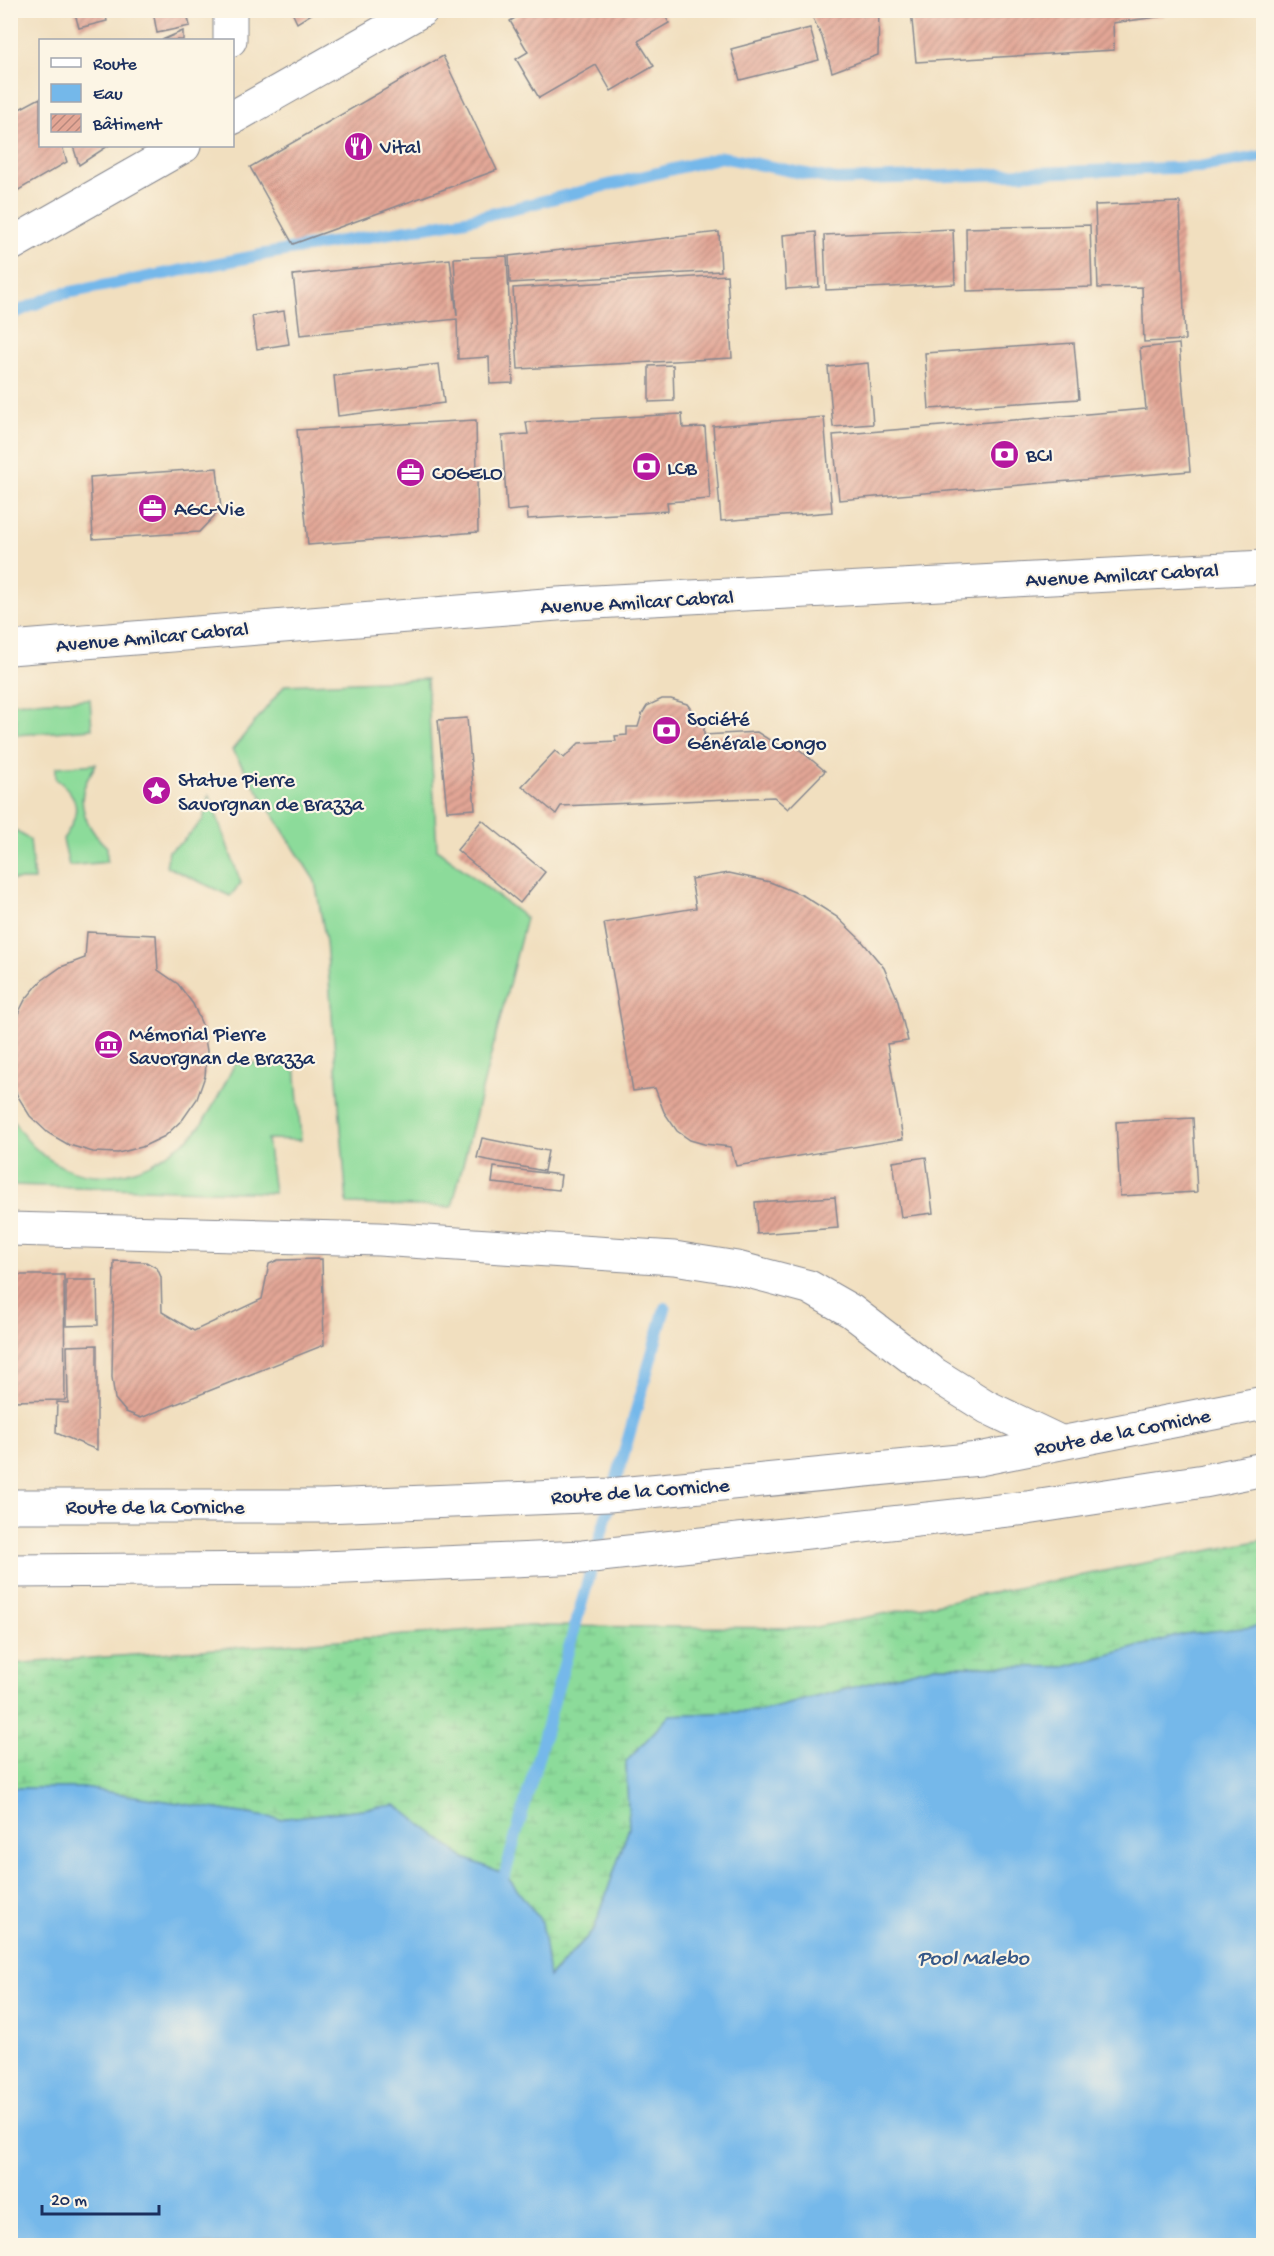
<svg xmlns="http://www.w3.org/2000/svg" width="1274" height="2256" font-family="'Gochi Hand',sans-serif">
  <style>
    .grass { fill: #8cdb9a; stroke: #54857c; stroke-width: 1.5 }
    .wetland { fill: url(#wetland-marsh); stroke: #54857c; stroke-width: 1.5 }
    .water { fill: #74b8ea; stroke: #4874a4; stroke-width: 1.5 }
    .lines { fill: none; stroke-linecap: round; stroke-linejoin: round }
    .stream { stroke: #74b8ea; stroke-width: 12 }
    .building { fill: url(#building-hatch) }
    .minor-casing { stroke: #86878e; stroke-width: 35 }
    .major-casing { stroke: #86878e; stroke-width: 35 }
    .minor { stroke: #fff; stroke-width: 33 }
    .major { stroke: #fff; stroke-width: 33 }
    .labels { text-anchor: middle; stroke-width: 4.5; stroke-linejoin: round; paint-order: stroke }
    .poi-label { font-size: 21px; fill: #1b2f5e; stroke: #fcf5e5; text-anchor: start }
    .street-label { font-size: 21px; fill: #1b2f5e; stroke: #fcf5e5 }
    .water-label { font-size: 22px; font-style: italic; fill: #365888; stroke: #fcf5e5 }
  </style>
  <defs>
    <pattern id="wetland-marsh" width="20" height="14" patternUnits="userSpaceOnUse" patternTransform="scale(1.5)"><rect width="20" height="14" fill="#8cdb9a"/><path d="M1 5h8M5 5V1M11 12h8M15 12V8" fill="none" stroke="#78bc87"/></pattern>
    <pattern id="building-hatch" width="6" height="6" patternUnits="userSpaceOnUse" patternTransform="scale(1.5)"><rect width="6" height="6" fill="#e3a695"/><path d="M-1 1l2-2M0 6l6-6M5 7l2-2" fill="none" stroke="#b7887d"/></pattern>
  </defs>
  <rect width="100%" height="100%" fill="#fcf5e5"/>
  <filter id="ink" filterUnits="userSpaceOnUse"><feTurbulence type="fractalNoise" baseFrequency=".0167" numOctaves="2"/><feDisplacementMap in="SourceGraphic" scale="12" xChannelSelector="R" yChannelSelector="G"/><feConvolveMatrix kernelMatrix="1 2 1 2 8 2 1 2 1" color-interpolation-filters="sRGB"/></filter>
  <filter id="wash" filterUnits="userSpaceOnUse"><feTurbulence type="fractalNoise" baseFrequency=".008" numOctaves="4" result="noise"/><feDisplacementMap in="SourceGraphic" scale="24" xChannelSelector="R" yChannelSelector="G"/><feGaussianBlur stdDeviation="1.35" result="paint"/><feColorMatrix in="noise" values="0 0 0 0 0 0 0 0 0 0 0 0 0 0 0 0 0 1.4 0 .05"/><feComposite in="paint" operator="in"/></filter>
  <g filter="url(#wash)">
    <rect width="100%" height="100%" fill="#f1dfbf"/>
    <g class="grass">
      <path d="M427,679L437,849L526,918L452,1207L347,1204L326,942L315,881L232,750L285,685Z"/>
      <path d="M90,699L92,729L16,735V719H11V703Z"/>
      <path d="M96,764C92,772 85,781 83,791C79,812 91,833 107,847V862L69,866L63,839C80,815 82,798 56,779V767Z"/>
      <path d="M209,795L241,883L230,896L166,866L169,851L182,842L203,820Z"/>
      <path d="M10,824L13,829L30,840L34,880H11Z"/>
      <path d="M235,1063L295,1064L301,1140L267,1139L274,1193L11,1185V1117C46,1179 113,1194 171,1151C179,1145 190,1139 196,1131C212,1111 224,1086 235,1063Z"/>
    </g>
    <path class="wetland" d="M1263,1540V1626L1184,1634L1065,1667L935,1666L762,1711L670,1715L626,1762L629,1828L594,1930L548,1977L542,1922L505,1874L464,1858L396,1805L279,1819L83,1788H11V1664L528,1626L811,1628Z"/>
    <path class="water" d="M1263,1626V2245H11V1788H83L279,1819L396,1805L464,1858L505,1874L542,1922L549,1977L594,1930L629,1828L626,1762L670,1715L762,1711L935,1666L1065,1667L1184,1634Z"/>
    <g class="lines">
      <g class="stream">
        <path d="M10,315L56,295L266,254L466,220L722,157L836,180L1199,167L1264,156"/>
        <path d="M505,1874L665,1308"/>
      </g>
    </g>
    <g id="blocks">
      <g class="building">
        <path d="M74,10H105L107,21L79,28Z"/>
        <path d="M186,10L190,26L157,33L153,11Z"/>
        <path d="M291,10H318L297,23Z"/>
        <path d="M528,10H662L669,23L638,41L654,66L611,91L596,65L539,98L516,59L528,52L510,21Z"/>
        <path d="M809,10H860L863,16L871,10H879L878,55L832,72L822,37Z"/>
        <path d="M911,10H1164V16L1113,23L1114,50L916,62Z"/>
        <path d="M810,28L819,60L740,80L731,49Z"/>
        <path d="M183,31V40H162Z"/>
        <path d="M443,56L497,170L293,244L250,167Z"/>
        <path d="M40,98V146H62L67,162L10,195V114Z"/>
        <path d="M73,146H108L79,165Z"/>
        <path d="M1180,202L1185,340L1144,342L1142,287L1098,288L1095,205Z"/>
        <path d="M1090,225L1092,287L967,291L966,228Z"/>
        <path d="M953,229L955,284L826,290L824,235Z"/>
        <path d="M719,232L721,271L510,283L509,256Z"/>
        <path d="M816,232L819,287L786,289L783,235Z"/>
        <path d="M507,256L513,383L490,384L489,357L458,359L457,319L300,335L293,275L450,259L457,316L454,258Z"/>
        <path d="M727,275L732,358L518,369L513,288Z"/>
        <path d="M284,311L289,344L257,349L252,316Z"/>
        <path d="M1074,343L1079,399L929,409L925,353Z"/>
        <path d="M1179,344L1190,471L839,500L833,435L1146,409L1140,348Z"/>
        <path d="M868,363L873,424L833,427L828,367Z"/>
        <path d="M439,364L444,403L338,416L334,376Z"/>
        <path d="M673,365L674,401L649,402V366Z"/>
        <path d="M682,414L683,428L705,427L710,499L667,502L668,511L528,519L527,509L507,511L502,436L528,434L526,422Z"/>
        <path d="M824,417L832,512L721,521L713,426Z"/>
        <path d="M476,420L478,532L308,545L297,430Z"/>
        <path d="M217,468L221,509L199,532L93,539L90,477Z"/>
        <path d="M662,699H671L687,704L696,716L697,725L704,724V735L757,732L782,748L788,740L825,771L788,809L774,797L561,806L556,814L522,786L555,751L564,758L579,743L616,741L615,736L627,735V727H638L642,714L647,706Z"/>
        <path d="M467,718L475,809L447,811L438,720Z"/>
        <path d="M482,820L545,872L520,903L457,850Z"/>
        <path d="M729,873L770,882L804,896L837,917L861,940L884,968L897,998L908,1041L887,1044L903,1139L736,1166L731,1147L704,1144L690,1140L677,1131L664,1112L655,1088L633,1091L604,923L696,908L691,879Z"/>
        <path d="M87,932L156,935L158,970L178,984L193,1004L203,1027L207,1051L205,1076L197,1099L183,1119L165,1136L142,1147L118,1153L93,1152L69,1145L48,1133L30,1116L17,1095L10,1073V1038L14,1022L25,1000L41,981L61,967L85,958Z"/>
        <path d="M1193,1118L1197,1192L1120,1196L1116,1122Z"/>
        <path d="M482,1138L548,1151L544,1171L477,1158Z"/>
        <path d="M926,1157L933,1213L901,1217L893,1162Z"/>
        <path d="M494,1167L561,1175L559,1190L492,1183Z"/>
        <path d="M835,1197L838,1228L757,1234L755,1202Z"/>
        <path d="M322,1259L324,1345L141,1418L126,1412L115,1399L112,1377L114,1261L146,1262L157,1268L161,1277L162,1312L194,1331L262,1299L269,1264L278,1260Z"/>
        <path d="M10,1275H64L65,1400L10,1401Z"/>
        <path d="M66,1280H97L98,1325L66,1326Z"/>
        <path d="M97,1345V1450L56,1433L57,1402L68,1403L67,1346Z"/>
      </g>
    </g>
  </g>
  <g filter="url(#ink)">
    <use href="#blocks" fill-opacity="0" stroke="#86878e" stroke-width="1.5"/>
    <g class="lines">
      <defs>
        <g id="minor">
          <path d="M230,40V10"/>
          <path d="M232,118L422,10"/>
          <path d="M10,245L184,146"/>
          <path d="M10,1229L379,1239L674,1258L737,1268L809,1287L851,1311L931,1372L987,1407L1060,1442"/>
        </g>
        <g id="major">
          <path d="M10,648L557,604L1264,567"/>
          <path d="M10,1506H323L609,1495L979,1459L1264,1403"/>
          <path d="M10,1571L300,1569L583,1557L1027,1508L1204,1481L1264,1469"/>
        </g>
      </defs>
      <use href="#minor" class="minor-casing"/>
      <use href="#major" class="major-casing"/>
      <use href="#minor" class="minor"/>
      <use href="#major" class="major"/>
    </g>
  </g>
  <defs>
    <symbol id="restaurant-disc" viewBox="-11 -11 22 22"><circle r="9.5" fill="#b5179e" stroke="#fcf5e5"/><path d="M-5-6h1v4h1v-4h1v4h1v-4h1v5L-1.5 .5V6h-2V.5L-5-1ZM5-6V6H3V1.5H1.5Q1.5-4 5-6Z" fill="#fff"/></symbol>
    <symbol id="bank-disc" viewBox="-11 -11 22 22"><circle r="9.5" fill="#b5179e" stroke="#fcf5e5"/><path d="M-6-4H6V4H-6ZM0-2.3a2.3 2.3 0 1 0 0 4.6a2.3 2.3 0 1 0 0-4.6Z" fill="#fff"/></symbol>
    <symbol id="office-disc" viewBox="-11 -11 22 22"><circle r="9.5" fill="#b5179e" stroke="#fcf5e5"/><path d="M-6-3h4V-5.5h4V-3h4V5H-6ZM-1-4.5V-3h2v-1.5ZM-6 0V1H6V0Z" fill="#fff"/></symbol>
    <symbol id="sight-disc" viewBox="-11 -11 22 22"><circle r="9.5" fill="#b5179e" stroke="#fcf5e5"/><path d="M0-6L1.8-2.2L6-1.7L2.9 1.2L3.7 5.4L0 3.3L-3.7 5.4L-2.9 1.2L-6-1.7L-1.8-2.2Z" fill="#fff"/></symbol>
    <symbol id="museum-disc" viewBox="-11 -11 22 22"><circle r="9.5" fill="#b5179e" stroke="#fcf5e5"/><path d="M0-6L6-3V-2H-6V-3ZM-5-1h2V3h-2ZM-1-1h2V3h-2ZM3-1h2V3H3ZM-6 4H6V6H-6Z" fill="#fff"/></symbol>
  </defs>
  <g fill-rule="evenodd">
    <use href="#restaurant-disc" x="342" y="130" width="33" height="33"/>
    <use href="#bank-disc" x="988" y="438" width="33" height="33"/>
    <use href="#bank-disc" x="630" y="450" width="33" height="33"/>
    <use href="#office-disc" x="394" y="456" width="33" height="33"/>
    <use href="#office-disc" x="136" y="492" width="33" height="33"/>
    <use href="#bank-disc" x="650" y="714" width="33" height="33"/>
    <use href="#sight-disc" x="140" y="774" width="33" height="33"/>
    <use href="#museum-disc" x="92" y="1028" width="33" height="33"/>
  </g>
  <g class="labels">
    <g class="poi-label">
      <text x="380" y="153">Vital</text>
      <text x="1026" y="461">BCI</text>
      <text x="667" y="474">LCB</text>
      <text x="432" y="479">COGELO</text>
      <text x="174" y="515">AGC-Vie</text>
      <text x="687" y="725">Société<tspan x="687" dy="24">Générale Congo</tspan></text>
      <text x="178" y="786">Statue Pierre<tspan x="178" dy="24">Savorgnan de Brazza</tspan></text>
      <text x="129" y="1040">Mémorial Pierre<tspan x="129" dy="24">Savorgnan de Brazza</tspan></text>
    </g>
    <g class="street-label">
      <text transform="translate(1122 574) rotate(-3)" y="7">Avenue Amilcar Cabral</text>
      <text transform="translate(637 601) rotate(-3)" y="7">Avenue Amilcar Cabral</text>
      <text transform="translate(152 636) rotate(-5)" y="7">Avenue Amilcar Cabral</text>
      <text transform="translate(1122 1431) rotate(-11)" y="7">Route de la Corniche</text>
      <text transform="translate(640 1490) rotate(-4)" y="7">Route de la Corniche</text>
      <text x="155" y="1513">Route de la Corniche</text>
    </g>
    <g class="water-label">
      <text x="973" y="1964">Pool Malebo</text>
    </g>
  </g>
  <rect width="1274" height="2256" fill="none" stroke="#fcf5e5" stroke-width="36"/>
  <rect x="39" y="39" width="195" height="108" fill="#fcf5e5" stroke="#a2a6af" stroke-width="1.5"/>
  <rect x="51" y="58" width="30" height="9" fill="#ffffff" stroke="#a2a6af" stroke-width="1.5"/>
  <text x="93" y="69" font-size="18" fill="#1b2f5e">Route</text>
  <rect x="51" y="84" width="30" height="18" fill="#74b8ea" stroke="#a2a6af" stroke-width="1.5"/>
  <text x="93" y="99" font-size="18" fill="#1b2f5e">Eau</text>
  <rect x="51" y="114" width="30" height="18" fill="url(#building-hatch)" stroke="#a2a6af" stroke-width="1.5"/>
  <text x="93" y="129" font-size="18" fill="#1b2f5e">Bâtiment</text>
  <path d="M42 2205v9h117v-9" fill="none" stroke="#1b2f5e" stroke-width="3"/>
  <text x="51" y="2205" font-size="18" fill="#1b2f5e" stroke="#fcf5e5" stroke-width="4.5" paint-order="stroke">20 m</text>
</svg>
